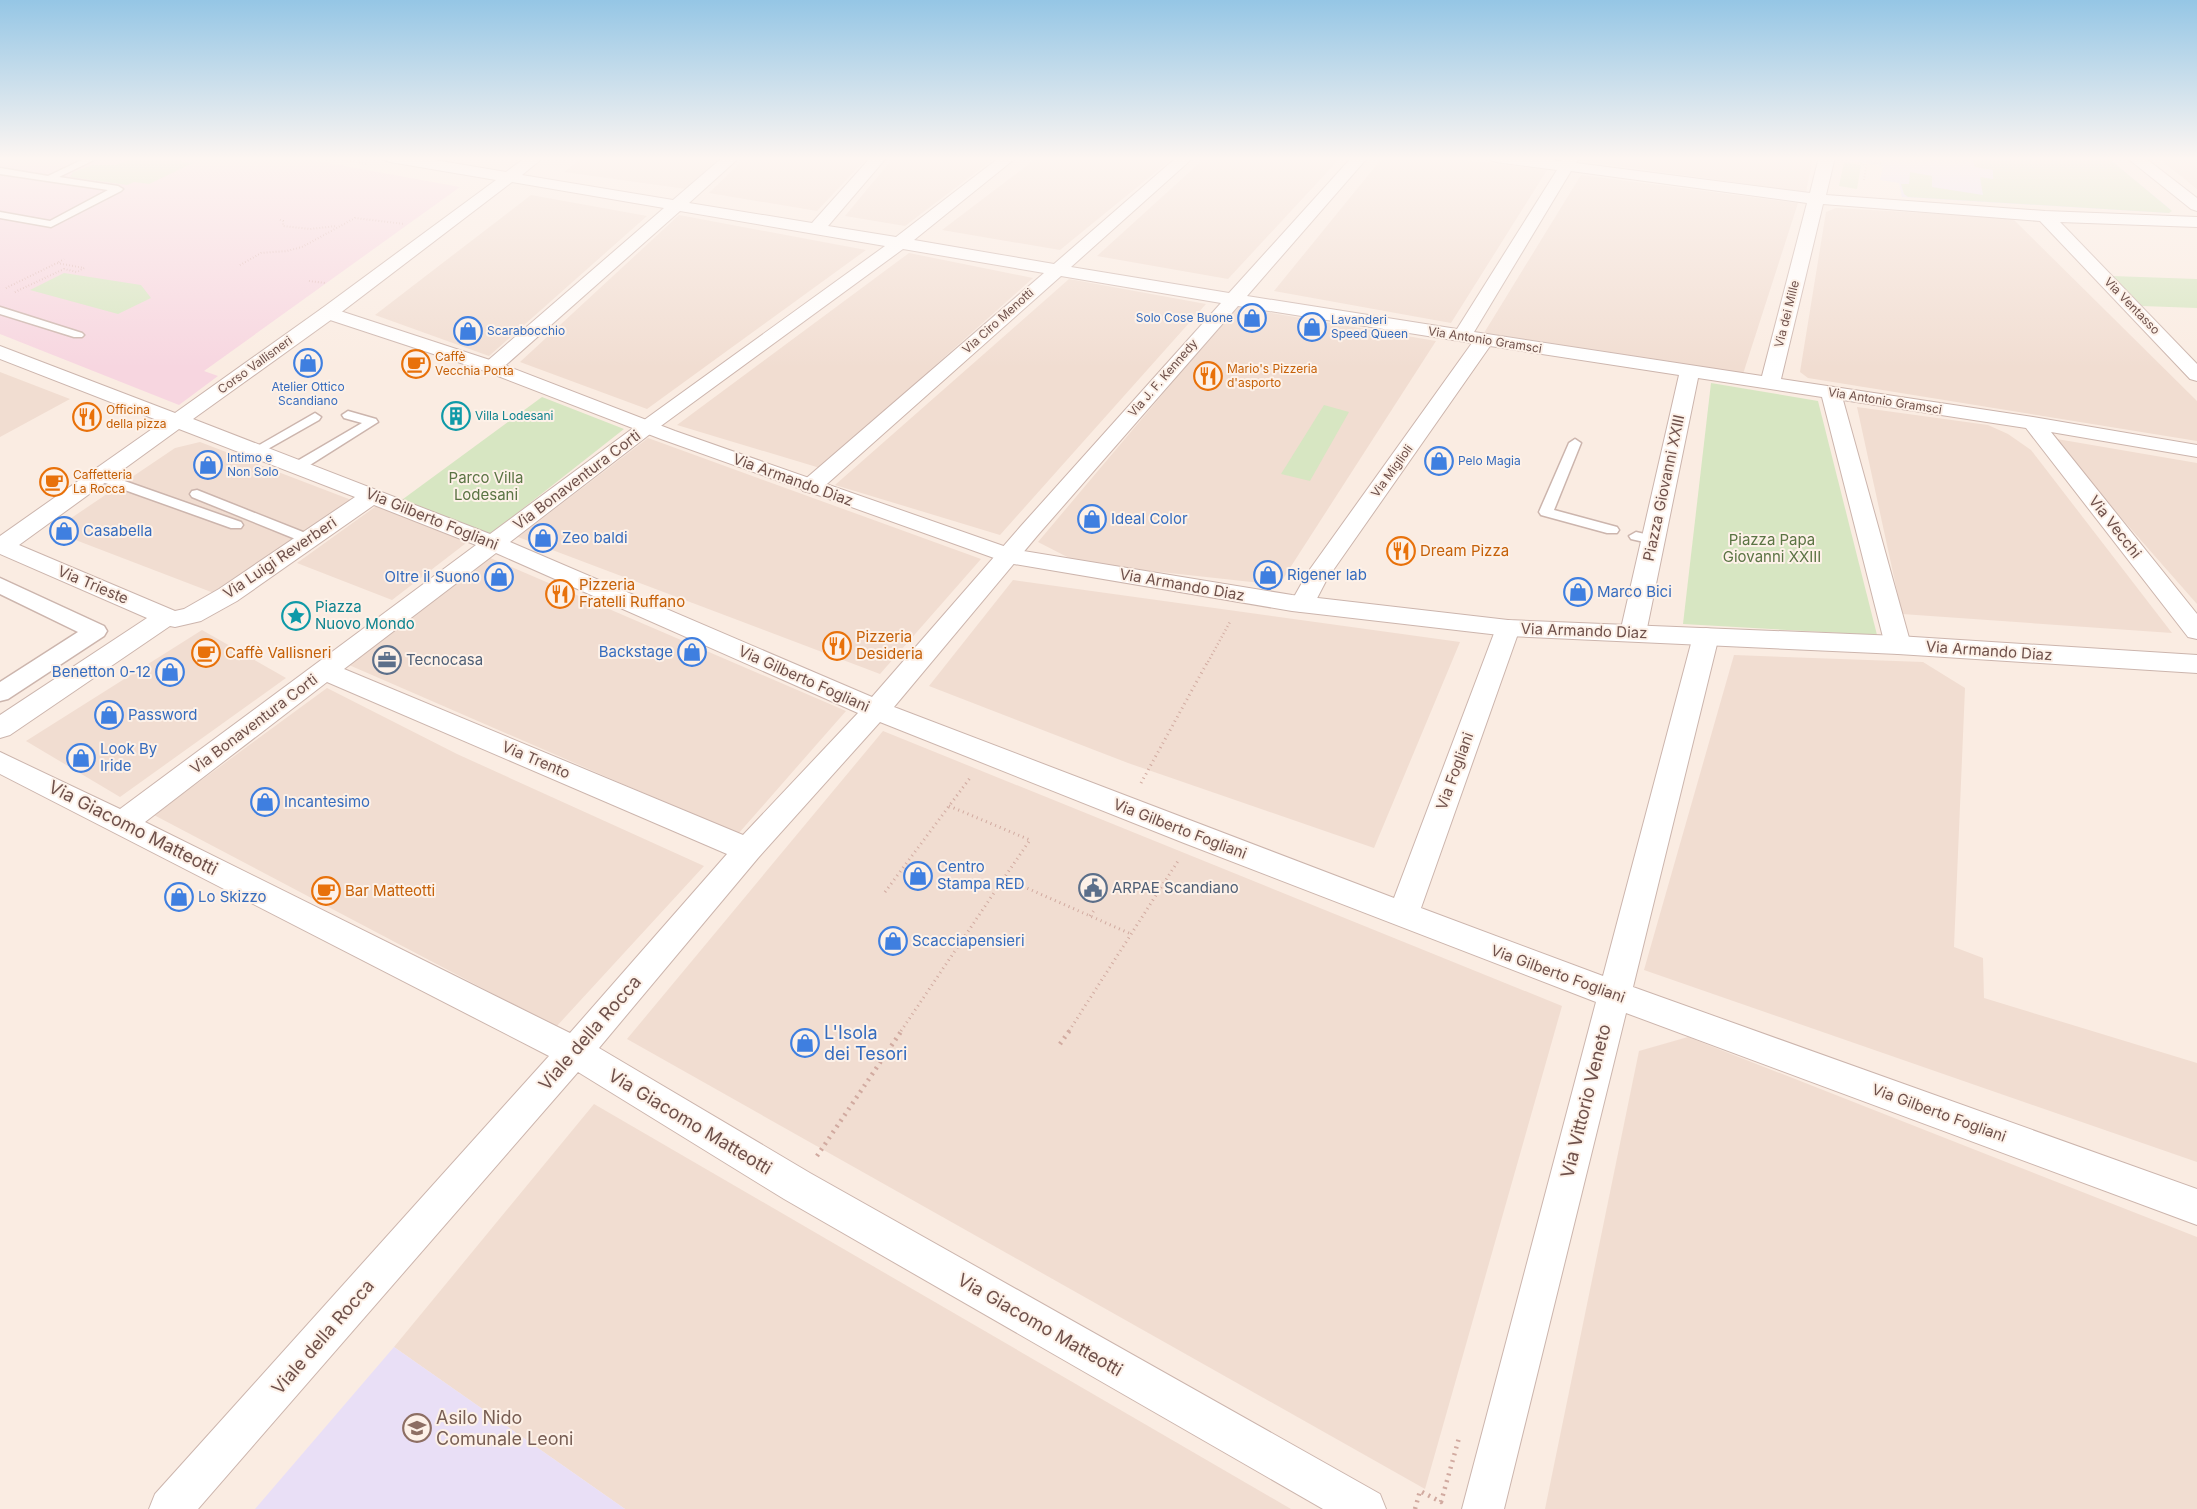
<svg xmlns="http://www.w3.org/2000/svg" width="2197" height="1509" font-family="Inter,sans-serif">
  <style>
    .residential { fill: #f1ddd1 }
    .education { fill: #e9dff6 }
    .medical { fill: #f7d6e0 }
    .green { fill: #d7e6c2 }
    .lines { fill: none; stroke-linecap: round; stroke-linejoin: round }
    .service-casing { stroke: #ccb5ad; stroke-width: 3 }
    .pedestrian-casing { stroke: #ccb5ad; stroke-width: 3 }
    .minor-casing { stroke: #ccb5ad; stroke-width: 2 }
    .tertiary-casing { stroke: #ccb5ad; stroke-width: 2 }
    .path-far3 { stroke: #d1aaa0; stroke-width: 2; stroke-dasharray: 0.5 2.5; stroke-linecap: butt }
    .path-far2 { stroke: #d1aaa0; stroke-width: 2.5; stroke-dasharray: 1 3; stroke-linecap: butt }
    .path-far1 { stroke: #d1aaa0; stroke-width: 3; stroke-dasharray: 1 4; stroke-linecap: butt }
    .path { stroke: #d1aaa0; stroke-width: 4.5; stroke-dasharray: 2 5; stroke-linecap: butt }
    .service { fill: #fff; fill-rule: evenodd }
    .pedestrian { fill: #fff; fill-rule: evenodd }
    .minor { fill: #fff; fill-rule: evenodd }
    .tertiary { fill: #fff; fill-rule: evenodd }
    .labels { text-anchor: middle; stroke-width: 4; stroke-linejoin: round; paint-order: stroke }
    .far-street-label { font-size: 12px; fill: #6f514b; stroke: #fdf1e8 }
    .far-shop-label { font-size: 12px; fill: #366cbe; stroke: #fdf1e8; text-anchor: start }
    .far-food-label { font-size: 12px; fill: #c56008; stroke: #fdf1e8; text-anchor: start }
    .far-culture-label { font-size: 12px; fill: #0d838f; stroke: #fdf1e8; text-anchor: start }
    .park-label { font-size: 15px; fill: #5b7444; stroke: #fdf1e8 }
    .street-label { font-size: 15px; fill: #6f514b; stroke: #fdf1e8 }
    .shop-label { font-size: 15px; fill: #366cbe; stroke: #fdf1e8; text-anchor: start }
    .food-label { font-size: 15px; fill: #c56008; stroke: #fdf1e8; text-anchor: start }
    .culture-label { font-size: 15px; fill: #0d838f; stroke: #fdf1e8; text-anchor: start }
    .service-label { font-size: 15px; fill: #4e5e75; stroke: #fdf1e8; text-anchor: start }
    .near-street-label { font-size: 18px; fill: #6f514b; stroke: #fdf1e8 }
    .near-shop-label { font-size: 18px; fill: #366cbe; stroke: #fdf1e8; text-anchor: start }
    .near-education-label { font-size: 18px; fill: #785e54; stroke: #fdf1e8; text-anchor: start }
  </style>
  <rect width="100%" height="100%" fill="#faece2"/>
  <g class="residential">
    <path d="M583,157H721L686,189L564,172Z"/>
    <path d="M746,157H868L817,211L709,193Z"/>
    <path d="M894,157H996L905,226L845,216Z"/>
    <path d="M1038,157H1174L1060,250L942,230Z"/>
    <path d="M1206,157H1341L1228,279L1097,256Z"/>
    <path d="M1383,157H1439L1547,170L1451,323L1274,291Z"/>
    <path d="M1583,157H1813L1806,192L1581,161Z"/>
    <path d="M2157,157H2197V189Z"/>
    <path d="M1581,175L1798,203L1743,374L1484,333Z"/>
    <path d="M531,195L647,216L489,356L375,315Z"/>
    <path d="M1836,208L2012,218L2197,401V441L1808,378L1800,372L1826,212Z"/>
    <path d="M679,215L866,250L647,409L520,362Z"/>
    <path d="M909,253L1033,278L820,468L677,425Z"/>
    <path d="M1069,279L1206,304L1000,535L835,485Z"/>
    <path d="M1236,307L1436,341L1279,585L1079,563L1038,542Z"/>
    <path d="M0,372L70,399L0,437Z"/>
    <path d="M1857,407L1988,425L2008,434L2031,450L2172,633L1902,614Z"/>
    <path d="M648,438L981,559L880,674L518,537Z"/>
    <path d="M2051,438L2197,463V604Z"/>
    <path d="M200,442L354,501L219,595L52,531L175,448Z"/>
    <path d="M379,504L470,540L392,600L297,563Z"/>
    <path d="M488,557L846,711L738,834L349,665Z"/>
    <path d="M1013,580L1460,642L1374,848L1128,763L929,686Z"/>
    <path d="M202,630L286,678L120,797L26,741Z"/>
    <path d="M1734,655L1923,662L1965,688L1954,947L1983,958L1984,998L2197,1063V1162L1644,970Z"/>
    <path d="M327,688L457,754L704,866L556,1027L154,815Z"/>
    <path d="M883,731L1562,1006L1425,1489L627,1039Z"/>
    <path d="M1688,1037L2197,1237V1509H1545L1639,1051Z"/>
    <path d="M594,1104L1291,1509H625L394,1347Z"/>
  </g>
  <g class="education">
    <path d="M1845,157H2107L2170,209L2169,213L1902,197L1899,183L1880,180L1883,166L1844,160Z"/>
    <path d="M394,1347L625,1509H255Z"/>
  </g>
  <path class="medical" d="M0,157H295L460,187L204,371L218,376L179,405L0,334Z"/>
  <g class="green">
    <path d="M135,157H156L193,163L149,184L134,182L127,185L70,177L73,172L92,165H116Z"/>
    <path d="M1972,157H2107L2172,211L2169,213L1908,197L1904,194L1901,184H1909L1910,172L1932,176V187L1983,195L1980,177L1993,179V170L1975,167Z"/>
    <path d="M1844,162L1861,165L1857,189L1839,186Z"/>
    <path d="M64,273L141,285L151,298L118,314L30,290Z"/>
    <path d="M2112,276L2197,279V308L2142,306Z"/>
    <path d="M1711,383L1818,401L1877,635L1683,624Z"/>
    <path d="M542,397L624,429L488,536L399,502Z"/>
    <path d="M1324,405L1349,412L1310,481L1281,474Z"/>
  </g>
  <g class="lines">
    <defs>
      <g id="service">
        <path d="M88,157L98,158L59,177L118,186L123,189L121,191L51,227L0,218V212L50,221L108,190L0,174V168L48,176Z"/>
        <path d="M0,307L82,333L84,335L82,337H74L0,314Z"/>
        <path d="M348,411L376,419L378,422L302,470H292L291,467L292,464L362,423L344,418L342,415Z"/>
        <path d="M315,413L321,417L319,420L259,454H251L249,451Z"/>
        <path d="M1575,439L1581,443L1554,510L1617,527L1619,530L1617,533H1607L1541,515L1539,512L1569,443Z"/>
        <path d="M99,472L241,522L243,525L241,528H231L94,479L93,476L94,473Z"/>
        <path d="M197,490L313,536L315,539L308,543L303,542L192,497L190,494L192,491Z"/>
        <path d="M1636,532L1658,537L1660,540L1653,544L1631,539L1629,536Z"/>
      </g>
      <path id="pedestrian" d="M0,578L104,626L107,631L104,636L8,699L0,701V682L78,632L0,594Z"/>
      <g id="minor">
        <path d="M382,157H417L506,172L526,157H544L522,175L673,200L723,157H740L689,203L812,223L871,157H887L828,226L896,237L1000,157H1017L914,240L1054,264L1177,157H1194L1071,267L1229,293L1352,157H1368L1247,296L1457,329L1557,170L1496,162L1491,160L1488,157H1531L1562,161L1564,157H1580L1576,163L1810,193L1819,157H1835L1826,195L2045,211L2197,217V227L2060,222L2197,364V381L2190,379L2040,221L1823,204L1781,379L2033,417L2197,445V457L2051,432L2197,614V639L2188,637L2026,428L1843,400L1911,645L1907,651L1898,654L1889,651L1885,645L1822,397L1698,378L1646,633L1642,639L1633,641L1624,639L1620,633L1679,375L1490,346L1327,579L1311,610L1302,612L1293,610L1290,604L1308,572L1472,343L1238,306L1037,536L894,707L1394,898L1496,628L1499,622L1508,620L1517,622L1520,628L1421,908L1603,976L1693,636L1697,630L1706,628L1715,630L1719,636L1633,987L2197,1189V1225L1626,1013L1504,1509H1462L1596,1002L1184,843L880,722L758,858L599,1048L810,1173L1380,1494L1386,1509H1323L784,1199L578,1072L198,1509H149L155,1494L549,1056L0,774V752L120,809L476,545L374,505L237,601L201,621L175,627L170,626L10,735L0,738V715L147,618L0,554V536L162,422L0,359V346L175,413L321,309L496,180L390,162L385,160ZM1571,171L1807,203L1762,376L1474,332ZM512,182L664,208L485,363L482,367L485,371L492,373L499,371L680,211L885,246L640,423L490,534L193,419L335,317ZM903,249L1044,273L803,481L800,486L803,491L811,493L819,491L1061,276L1221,303L1021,526L872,697L510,542L654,431ZM179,429L355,497L219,589L184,609L175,611L19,545ZM496,553L858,713L743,835L344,669ZM327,682L727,854L570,1033L145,822Z"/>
        <path d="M2126,157H2144L2197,198V211L2191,209Z"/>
      </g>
      <path id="tertiary" d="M328,307L499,363L675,431L1012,549L1292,595L1508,620L1898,636L2197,655V673L1898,654L1508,636L1292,611L1008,563L661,439L485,371L321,317L319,313L321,309Z"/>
    </defs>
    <use href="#service" class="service-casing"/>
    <use href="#pedestrian" class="pedestrian-casing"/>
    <use href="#minor" class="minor-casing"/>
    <use href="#tertiary" class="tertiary-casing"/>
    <g class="path-far3">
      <path d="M330,157L367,164"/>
      <path d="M1852,162L1866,165"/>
      <path d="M1864,180L1867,161L1883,164"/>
      <path d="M280,220L283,221V226L310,229L337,226"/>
      <path d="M240,265L261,253L287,251L302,247L355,218L405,224"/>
      <path d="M309,281L325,283"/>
      <path d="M6,288L57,263"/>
      <path d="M15,292L64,269L77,272L84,268L57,263L64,259"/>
    </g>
    <path class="path-far2" d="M1208,662L1231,620"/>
    <g class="path-far1">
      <path d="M1141,783L1208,661"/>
      <path d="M949,806L1030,840L1004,878"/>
      <path d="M885,892L970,778"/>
      <path d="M1090,916L1095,909"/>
      <path d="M901,1031L1004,878L1131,934"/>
      <path d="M1069,1031L1178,861"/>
    </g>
    <g class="path">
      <path d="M1060,1044L1070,1030"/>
      <path d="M817,1156L902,1030"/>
      <path d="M1415,1509L1420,1491L1441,1502L1459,1438"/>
    </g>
    <use href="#service" class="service"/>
    <use href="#pedestrian" class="pedestrian"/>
    <use href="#minor" class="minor"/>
    <use href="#tertiary" class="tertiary"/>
  </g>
  <linearGradient id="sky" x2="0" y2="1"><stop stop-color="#95c6e5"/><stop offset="0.43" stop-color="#fdf6f2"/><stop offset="1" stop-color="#fdf6f2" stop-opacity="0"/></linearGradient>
  <rect width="2197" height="368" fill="url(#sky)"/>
  <defs>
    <symbol id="shop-ring" viewBox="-11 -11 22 22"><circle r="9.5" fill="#fdf1e8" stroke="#3f7fe0" stroke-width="1.5"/><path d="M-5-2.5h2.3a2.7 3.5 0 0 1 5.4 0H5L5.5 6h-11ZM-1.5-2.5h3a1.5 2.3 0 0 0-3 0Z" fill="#3f7fe0"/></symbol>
    <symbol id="cafe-ring" viewBox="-11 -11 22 22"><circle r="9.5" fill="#fdf1e8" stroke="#e8710a" stroke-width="1.5"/><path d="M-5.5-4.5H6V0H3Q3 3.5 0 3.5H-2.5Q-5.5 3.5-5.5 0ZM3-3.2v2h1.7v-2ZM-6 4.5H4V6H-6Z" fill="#e8710a"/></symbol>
    <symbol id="restaurant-ring" viewBox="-11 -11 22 22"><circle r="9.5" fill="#fdf1e8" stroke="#e8710a" stroke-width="1.5"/><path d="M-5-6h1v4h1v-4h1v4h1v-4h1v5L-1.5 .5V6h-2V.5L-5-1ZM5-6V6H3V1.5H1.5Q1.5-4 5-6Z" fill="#e8710a"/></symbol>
    <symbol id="building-ring" viewBox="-11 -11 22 22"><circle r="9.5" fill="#fdf1e8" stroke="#0f9aa8" stroke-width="1.5"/><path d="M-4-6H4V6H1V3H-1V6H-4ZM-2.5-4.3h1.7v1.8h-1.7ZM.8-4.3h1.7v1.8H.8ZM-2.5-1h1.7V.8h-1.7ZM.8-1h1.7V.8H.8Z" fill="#0f9aa8"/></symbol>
    <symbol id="sight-ring" viewBox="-11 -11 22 22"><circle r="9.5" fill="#fdf1e8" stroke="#0f9aa8" stroke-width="1.5"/><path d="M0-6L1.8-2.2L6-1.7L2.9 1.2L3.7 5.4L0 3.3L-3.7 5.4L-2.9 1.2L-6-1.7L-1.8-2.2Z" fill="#0f9aa8"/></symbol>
    <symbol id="office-ring" viewBox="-11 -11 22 22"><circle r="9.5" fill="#fdf1e8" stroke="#5c6f8a" stroke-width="1.5"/><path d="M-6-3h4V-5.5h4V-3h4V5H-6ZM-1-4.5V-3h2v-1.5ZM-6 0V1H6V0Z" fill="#5c6f8a"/></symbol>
    <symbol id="civic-ring" viewBox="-11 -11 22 22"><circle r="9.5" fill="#fdf1e8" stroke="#5c6f8a" stroke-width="1.5"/><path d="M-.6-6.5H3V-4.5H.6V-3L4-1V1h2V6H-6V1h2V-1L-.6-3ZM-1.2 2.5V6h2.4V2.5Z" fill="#5c6f8a"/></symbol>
    <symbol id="school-ring" viewBox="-11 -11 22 22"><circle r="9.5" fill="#fdf1e8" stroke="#8d6e63" stroke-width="1.5"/><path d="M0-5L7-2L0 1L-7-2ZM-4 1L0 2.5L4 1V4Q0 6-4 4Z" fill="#8d6e63"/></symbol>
  </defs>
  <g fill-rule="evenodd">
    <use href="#shop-ring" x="1236" y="302" width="32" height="32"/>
    <use href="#shop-ring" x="1296" y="311" width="32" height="32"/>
    <use href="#shop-ring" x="452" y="315" width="32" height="32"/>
    <use href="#shop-ring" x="292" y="347" width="32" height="32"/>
    <use href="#cafe-ring" x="400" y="348" width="32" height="32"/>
    <use href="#restaurant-ring" x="1192" y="360" width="32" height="32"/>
    <use href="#building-ring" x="440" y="400" width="32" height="32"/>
    <use href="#restaurant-ring" x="71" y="401" width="32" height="32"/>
    <use href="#shop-ring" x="1423" y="445" width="32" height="32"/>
    <use href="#shop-ring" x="192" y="449" width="32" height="32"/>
    <use href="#cafe-ring" x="38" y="466" width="32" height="32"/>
    <use href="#shop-ring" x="1076" y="503" width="32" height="32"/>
    <use href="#shop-ring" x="48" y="515" width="32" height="32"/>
    <use href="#shop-ring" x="527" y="522" width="32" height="32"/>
    <use href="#restaurant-ring" x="1385" y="535" width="32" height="32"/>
    <use href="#shop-ring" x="1252" y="559" width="32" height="32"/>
    <use href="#shop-ring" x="483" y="561" width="32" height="32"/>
    <use href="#shop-ring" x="1562" y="576" width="32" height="32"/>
    <use href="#restaurant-ring" x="544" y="578" width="32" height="32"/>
    <use href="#sight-ring" x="280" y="600" width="32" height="32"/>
    <use href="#restaurant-ring" x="821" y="630" width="32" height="32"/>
    <use href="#shop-ring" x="676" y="636" width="32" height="32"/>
    <use href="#cafe-ring" x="190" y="637" width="32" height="32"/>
    <use href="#office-ring" x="371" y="644" width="32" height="32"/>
    <use href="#shop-ring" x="154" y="656" width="32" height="32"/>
    <use href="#shop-ring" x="93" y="699" width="32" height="32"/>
    <use href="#shop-ring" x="65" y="742" width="32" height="32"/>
    <use href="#shop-ring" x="249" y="786" width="32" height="32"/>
    <use href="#shop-ring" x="902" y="860" width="32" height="32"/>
    <use href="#civic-ring" x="1077" y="872" width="32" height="32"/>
    <use href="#cafe-ring" x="310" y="875" width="32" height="32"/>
    <use href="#shop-ring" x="163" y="881" width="32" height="32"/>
    <use href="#shop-ring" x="877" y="925" width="32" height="32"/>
    <use href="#shop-ring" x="789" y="1027" width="32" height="32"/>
    <use href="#school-ring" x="401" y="1412" width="32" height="32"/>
  </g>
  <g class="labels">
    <g class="far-street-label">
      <text transform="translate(2132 306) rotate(46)" y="4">Via Ventasso</text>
      <text transform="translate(1787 314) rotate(-76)" y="4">Via dei Mille</text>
      <text transform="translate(998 321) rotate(-42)" y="4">Via Ciro Menotti</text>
      <text transform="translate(1485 340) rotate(9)" y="4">Via Antonio Gramsci</text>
      <text transform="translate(255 365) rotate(-36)" y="4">Corso Vallisneri</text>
      <text transform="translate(1163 378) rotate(-49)" y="4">Via J. F. Kennedy</text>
      <text transform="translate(1885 401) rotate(9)" y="4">Via Antonio Gramsci</text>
      <text transform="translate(1392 471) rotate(-54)" y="4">Via Miglioli</text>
    </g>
    <g class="far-shop-label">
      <text x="1233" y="322" text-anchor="end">Solo Cose Buone</text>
      <text x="1331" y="324">Lavanderi<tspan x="1331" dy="14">Speed Queen</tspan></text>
      <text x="487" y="335">Scarabocchio</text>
      <text x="308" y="391" text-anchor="middle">Atelier Ottico<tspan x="308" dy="14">Scandiano</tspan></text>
      <text x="227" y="462">Intimo e<tspan x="227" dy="14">Non Solo</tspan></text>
      <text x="1458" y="465">Pelo Magia</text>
    </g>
    <g class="far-food-label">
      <text x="435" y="361">Caffè<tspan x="435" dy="14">Vecchia Porta</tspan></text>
      <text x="1227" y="373">Mario's Pizzeria<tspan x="1227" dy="14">d'asporto</tspan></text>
      <text x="106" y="414">Officina<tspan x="106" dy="14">della pizza</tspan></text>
      <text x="73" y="479">Caffetteria<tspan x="73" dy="14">La Rocca</tspan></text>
    </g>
    <g class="far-culture-label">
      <text x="475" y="420">Villa Lodesani</text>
    </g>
    <g class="park-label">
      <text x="486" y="483">Parco Villa<tspan x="486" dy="17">Lodesani</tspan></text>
      <text x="1772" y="545">Piazza Papa<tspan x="1772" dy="17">Giovanni XXIII</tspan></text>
    </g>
    <g class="street-label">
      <text transform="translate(577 480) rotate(-37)" y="5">Via Bonaventura Corti</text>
      <text transform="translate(793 480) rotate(20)" y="5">Via Armando Diaz</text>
      <text transform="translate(1664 488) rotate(-78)" y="5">Piazza Giovanni XXIII</text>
      <text transform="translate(432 519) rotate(22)" y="5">Via Gilberto Fogliani</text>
      <text transform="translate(2115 527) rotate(52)" y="5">Via Vecchi</text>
      <text transform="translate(280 558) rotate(-34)" y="5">Via Luigi Reverberi</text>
      <text transform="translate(93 585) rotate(23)" y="5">Via Trieste</text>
      <text transform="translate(1182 585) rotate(10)" y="5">Via Armando Diaz</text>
      <text transform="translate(1584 631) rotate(2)" y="5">Via Armando Diaz</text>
      <text transform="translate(1989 651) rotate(4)" y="5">Via Armando Diaz</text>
      <text transform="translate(804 679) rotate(24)" y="5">Via Gilberto Fogliani</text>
      <text transform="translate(254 724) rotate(-37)" y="5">Via Bonaventura Corti</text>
      <text transform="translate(536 760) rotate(23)" y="5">Via Trento</text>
      <text transform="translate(1455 771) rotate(-70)" y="5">Via Fogliani</text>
      <text transform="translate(1180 829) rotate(21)" y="5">Via Gilberto Fogliani</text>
      <text transform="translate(1558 974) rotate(20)" y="5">Via Gilberto Fogliani</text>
      <text transform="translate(1939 1113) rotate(20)" y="5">Via Gilberto Fogliani</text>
    </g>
    <g class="shop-label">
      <text x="1111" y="524">Ideal Color</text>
      <text x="83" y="536">Casabella</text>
      <text x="562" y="543">Zeo baldi</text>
      <text x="1287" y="580">Rigener lab</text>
      <text x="480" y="582" text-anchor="end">Oltre il Suono</text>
      <text x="1597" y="597">Marco Bici</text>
      <text x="673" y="657" text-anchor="end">Backstage</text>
      <text x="151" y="677" text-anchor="end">Benetton 0-12</text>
      <text x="128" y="720">Password</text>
      <text x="100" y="754">Look By<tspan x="100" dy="17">Iride</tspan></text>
      <text x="284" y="807">Incantesimo</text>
      <text x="937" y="872">Centro<tspan x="937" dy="17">Stampa RED</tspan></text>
      <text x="198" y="902">Lo Skizzo</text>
      <text x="912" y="946">Scacciapensieri</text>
    </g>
    <g class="food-label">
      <text x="1420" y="556">Dream Pizza</text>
      <text x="579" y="590">Pizzeria<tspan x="579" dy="17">Fratelli Ruffano</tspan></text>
      <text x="856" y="642">Pizzeria<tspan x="856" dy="17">Desideria</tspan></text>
      <text x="225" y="658">Caffè Vallisneri</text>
      <text x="345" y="896">Bar Matteotti</text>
    </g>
    <g class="culture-label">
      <text x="315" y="612">Piazza<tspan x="315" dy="17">Nuovo Mondo</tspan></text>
    </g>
    <g class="service-label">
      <text x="406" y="665">Tecnocasa</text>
      <text x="1112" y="893">ARPAE Scandiano</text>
    </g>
    <g class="near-street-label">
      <text transform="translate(133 828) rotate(27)" y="6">Via Giacomo Matteotti</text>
      <text transform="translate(590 1033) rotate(-49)" y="6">Viale della Rocca</text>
      <text transform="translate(1586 1101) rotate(-76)" y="6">Via Vittorio Veneto</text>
      <text transform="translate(690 1122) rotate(31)" y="6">Via Giacomo Matteotti</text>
      <text transform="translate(1040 1325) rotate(30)" y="6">Via Giacomo Matteotti</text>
      <text transform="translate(323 1337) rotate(-49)" y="6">Viale della Rocca</text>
    </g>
    <g class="near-shop-label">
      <text x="824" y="1039">L'Isola<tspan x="824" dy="21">dei Tesori</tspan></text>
    </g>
    <g class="near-education-label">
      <text x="436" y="1424">Asilo Nido<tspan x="436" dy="21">Comunale Leoni</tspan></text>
    </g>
  </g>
</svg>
